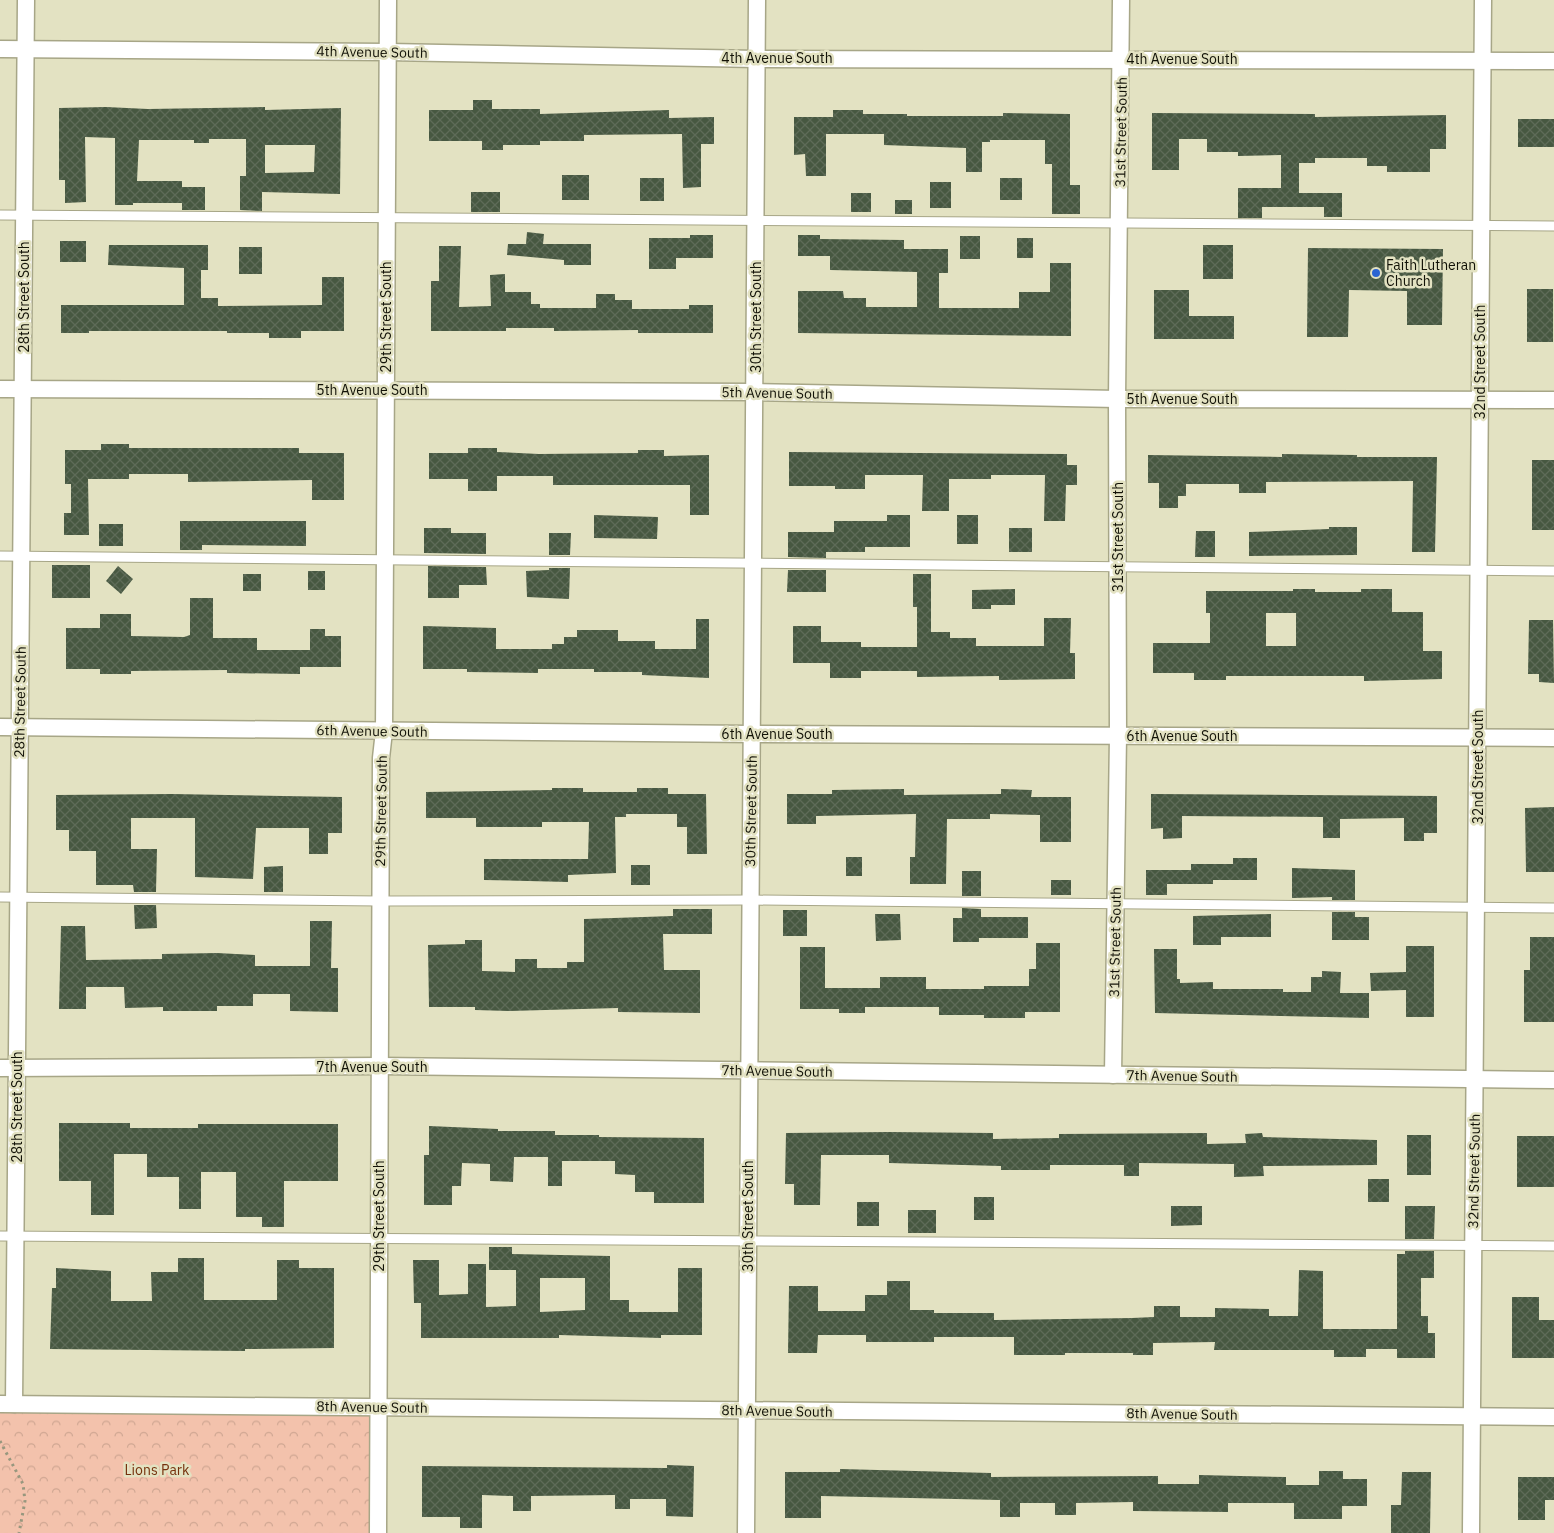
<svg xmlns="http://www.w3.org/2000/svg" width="1554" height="1533" font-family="'IBM Plex Sans',sans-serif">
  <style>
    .park { fill: url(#park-crowns) }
    .building { fill: url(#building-cross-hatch); fill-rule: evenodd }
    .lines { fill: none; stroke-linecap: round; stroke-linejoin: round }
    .lane-casing { stroke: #a7a687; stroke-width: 11 }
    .street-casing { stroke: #a7a687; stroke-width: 19 }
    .path { stroke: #97977e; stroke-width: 3; stroke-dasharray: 2.5 4; stroke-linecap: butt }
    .lane { stroke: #fff; stroke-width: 9 }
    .street { stroke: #fff; stroke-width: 16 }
    .poi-dot { fill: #2b64d2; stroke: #e3e2c2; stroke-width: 2 }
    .labels { text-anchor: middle; stroke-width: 5; stroke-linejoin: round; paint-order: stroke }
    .street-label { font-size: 14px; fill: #121207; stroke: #e3e2c2 }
    .poi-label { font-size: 14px; fill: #121207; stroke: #e3e2c2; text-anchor: start }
    .park-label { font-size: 14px; fill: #75310c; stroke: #e3e2c2 }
  </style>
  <defs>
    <pattern id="park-crowns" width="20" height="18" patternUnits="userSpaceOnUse" patternTransform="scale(1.25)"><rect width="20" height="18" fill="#f3c2ac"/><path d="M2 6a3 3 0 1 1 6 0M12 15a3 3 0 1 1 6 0" fill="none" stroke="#cfa692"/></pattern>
    <pattern id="building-cross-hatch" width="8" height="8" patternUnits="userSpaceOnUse" patternTransform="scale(1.25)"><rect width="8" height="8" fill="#475841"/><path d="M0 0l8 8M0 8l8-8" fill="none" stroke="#5e6b58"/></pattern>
  </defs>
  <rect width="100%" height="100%" fill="#e3e2c2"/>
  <path class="park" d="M0,1405L378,1407L377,1533H0Z"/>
  <g class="building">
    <path d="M473,100H492V109H540V114L669,110V118L714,117V144H701V187L683,188L682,134L584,135V141H540V145H503V150H482V141H429V110H473Z"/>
    <path d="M106,107L148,109L265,107V110L341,108L340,194L262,192V211L240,210V176H246V139H209V143H194V140H139L137,181H182V187H205V210H182V203H133V205H115V138L85,137L86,202L65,203V180H59V108ZM265,145H315L314,172L265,173Z"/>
    <path d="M833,110H863V114H907V116H1003V113L1070,114V185H1080V214H1052V164H1045V140H990V142H982V172H966V148L884,145V134H826V176H806L805,154L794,155V117H833Z"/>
    <path d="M1152,113L1315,114V117L1446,115V149H1430V172H1387V166H1367V158H1315V163H1299V193H1342V217H1324V207H1262V218H1238V188H1281V155L1238,156V152H1207V139H1179V170H1152Z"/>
    <rect x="1518" y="119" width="36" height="28"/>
    <rect x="562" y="175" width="27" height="25"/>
    <rect x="640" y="178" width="24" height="23"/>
    <rect x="1000" y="178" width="22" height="22"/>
    <rect x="930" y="182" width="21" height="26"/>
    <rect x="471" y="192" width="29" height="20"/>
    <rect x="851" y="193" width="20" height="19"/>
    <rect x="895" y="200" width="17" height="14"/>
    <path d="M527,232L544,234L543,244H591V265H564V260L507,255L508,244H526Z"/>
    <path d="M690,235H713V258H676V269H649V238H690Z"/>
    <path d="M798,235H820V239L904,240V249H948V273H939V308H1019V292H1050V263H1071V336L798,333V291H843L844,298H866V307H917V272L830,270V256H798Z"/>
    <rect x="960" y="236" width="20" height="23"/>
    <rect x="1017" y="238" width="16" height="20"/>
    <rect x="60" y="241" width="26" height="21"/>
    <path d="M109,245H208V270H201V298H218V306L322,305V277H344V331H301V338H269V333H227V331H89V333H61V305H184V268L108,265Z"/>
    <rect x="1203" y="245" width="30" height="34"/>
    <path d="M439,246H461L459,307L491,306L490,275L505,274V292H531V304H540V308H596V294H615V300H632V309H689V305H713V333H638V330L554,331V328H506V331H431V281H439Z"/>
    <rect x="239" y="247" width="23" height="27"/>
    <path d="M1308,248L1443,249L1442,325H1407V291L1349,290L1348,337H1307Z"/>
    <rect x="1527" y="289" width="26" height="53"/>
    <path d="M1154,290H1189V316H1234V339H1154Z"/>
    <path d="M101,444H129V448H299V453H344V500H312V480L188,482V474H129V479H88L89,535H64V513H71V484H65V450H101Z"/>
    <path d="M468,448H497V452L539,454L638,453V450H664V456L709,455V515H690V485H553V476H497V491H468V479H429V453H468Z"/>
    <path d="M789,452L1067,454V465H1077V485H1066L1065,521H1044L1045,475H991V479H949V511H922L923,475H865V489H835V486H789Z"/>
    <path d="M1282,454L1357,455V457H1437L1435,552H1412L1413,481L1266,482V493H1239V484H1186V496H1178V508H1159V483H1148V455L1282,457Z"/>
    <rect x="1532" y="460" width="22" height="70"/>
    <path d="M594,515L658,517L657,539L594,538Z"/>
    <path d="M887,515H910V547H865V552H826V558L788,557V532H834V521H887Z"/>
    <rect x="957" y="515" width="21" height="29"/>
    <path d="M180,521H306V546L202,545V550H180Z"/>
    <rect x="99" y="524" width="24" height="22"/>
    <path d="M1329,527H1357V555L1249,556V532L1329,529Z"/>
    <path d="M424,528H451V533H486V554L424,553Z"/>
    <rect x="1009" y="528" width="23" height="24"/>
    <path d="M1196,531H1215V557H1195Z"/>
    <path d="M549,533H571L570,555H549Z"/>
    <rect x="52" y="565" width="38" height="33"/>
    <path d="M118,566L133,579L121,594L106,581Z"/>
    <path d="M428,566L486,567L487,585H459V598H428Z"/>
    <path d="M549,568H570L569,599L527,597L526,571L549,570Z"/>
    <path d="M788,570H826V592H787Z"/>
    <rect x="308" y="571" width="17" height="19"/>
    <rect x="243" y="574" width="18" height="17"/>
    <path d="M913,574H931V632H950V638H976V646H1044V618H1071L1070,653H1075V679L999,680V676L917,677V671H861V678H830V663H793V626H821V642H861V647H917V607H913Z"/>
    <path d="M1015,589V605H991V609H972V590Z"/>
    <path d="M1293,589H1315V592H1361V589H1392V612H1423V651H1442V679L1364,681V676H1226V680H1194V673H1153V643H1210V613H1206V591H1293ZM1266,613H1296V646H1266Z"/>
    <path d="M190,598H213V638H257V650H310V629H325V636H341V667H300V674L227,673V670L131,671V674H100V669H66V628H100V614H131V636L184,637L190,635Z"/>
    <path d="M696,619H709V678L642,675V672H594V669H538V673L467,672V669H423V626L496,628V649H552V644H564V637H577V630H618V641H655V649H696Z"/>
    <path d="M1529,620H1553L1554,683L1539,682V674H1528Z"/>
    <path d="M552,788H583V792H637V788H668V794H706L707,854H687V827H677V814H626V817H615L616,873L568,875V882L484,880V859H588L589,822H542V827H476V818H426V792L552,790Z"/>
    <path d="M904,789V795L1001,794V789L1032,790L1031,797H1071V842H1040V815L990,814V819H947L946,884H910V857H915L916,814L816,816V824H787V794H832V790Z"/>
    <path d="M172,794L342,797V833H328V854H309V828H256L253,879L195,877V818H131V849H157L156,892H134L133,885H96V851H69V830H56V795Z"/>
    <path d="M1151,794L1437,796V833H1424V841H1404V818L1340,819V838H1323V817L1182,816V838L1163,839V828L1151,829Z"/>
    <path d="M1554,807V872H1526L1525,808Z"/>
    <rect x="846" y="857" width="16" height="19"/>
    <path d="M1233,858H1257V880H1213V884H1167V895H1146V870H1191V864H1233Z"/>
    <rect x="631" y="865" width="19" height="20"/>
    <path d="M283,866V892H264V867Z"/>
    <path d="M1292,868L1355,870V900H1332V897L1292,898Z"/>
    <rect x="962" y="871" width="19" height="25"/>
    <rect x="1051" y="880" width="20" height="15"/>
    <path d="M134,905H156L157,928L135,929Z"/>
    <path d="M962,908L981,909V917H1028V938H979V942H953V918H962Z"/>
    <path d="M673,909H712V934H663L664,970H700V1013L618,1012V1008L509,1011L475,1010V1007H429L428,945L465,944V940H482V971L515,972V959H537V968H567V962H584V919L673,916Z"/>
    <rect x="783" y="910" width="24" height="26"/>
    <path d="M1332,912H1355V917H1369V940H1332Z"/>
    <path d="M875,914H900L901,940L876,941Z"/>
    <path d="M1271,914V937H1221V945H1193V916Z"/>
    <path d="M310,921H332L331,968H338V1012L290,1011V994H253V1006H217V1011H163V1007L125,1008L124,987H86V1009H59L61,926H85L86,960L162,959V954L217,953L255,955V966H310Z"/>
    <path d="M1530,937H1554V1022H1524V970H1530Z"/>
    <path d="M1036,943H1060V1012H1025V1018H984V1015H939V1007H865V1013H839V1009H800V947H825V988H880V977H926V989H984V986H1029V969H1036Z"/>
    <path d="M1406,946H1434V1017H1406V990L1371,991L1370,973L1406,972Z"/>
    <path d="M1154,949H1177V979H1180V983L1213,982V989H1283V992H1311V977H1322V971L1341,972L1340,993H1369V1018L1155,1013Z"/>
    <path d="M59,1123H130V1128H198V1124H338V1181H284V1227H262V1217H236V1172H201V1209H179V1177H147V1154H114V1215H91V1181H59Z"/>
    <path d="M429,1126L498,1129V1131H555V1135H599V1137L704,1138V1203H654V1192H635V1175L615,1174V1161H562V1186H548V1157H514L513,1182L490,1181V1164L462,1163L461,1186H452V1205H424V1155H429Z"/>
    <path d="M889,1132L993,1133V1139L1059,1138V1134L1207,1133V1144L1246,1143L1245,1134L1262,1133L1263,1137L1377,1140V1165L1263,1166L1264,1176L1234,1177V1164L1139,1163V1176H1124V1165H1050V1170H1001V1166L889,1163V1155H821L820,1205H794V1184H785L786,1133Z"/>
    <rect x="1407" y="1135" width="24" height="40"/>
    <rect x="1517" y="1136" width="37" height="51"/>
    <rect x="1368" y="1179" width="21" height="23"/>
    <rect x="974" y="1197" width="20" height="23"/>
    <rect x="857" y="1202" width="22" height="24"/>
    <path d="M1171,1206H1202V1225L1171,1226Z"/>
    <path d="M1405,1206H1435L1434,1239H1405Z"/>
    <rect x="908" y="1210" width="28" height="23"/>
    <path d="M489,1247H512V1254L610,1256V1300H629V1312H678V1268H702V1335H661V1338L559,1335V1338H421V1303H414L413,1260H439V1295L468,1294V1264H486V1307L516,1306V1270H489ZM540,1278H585V1310L540,1312Z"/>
    <path d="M1405,1251H1434V1278H1421V1316H1428V1333H1435V1358H1397V1349H1366V1357H1334V1350H1214L1215,1342L1153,1343V1355H1133V1353H1065V1355H1014V1337H934V1342H866V1335H818L817,1353H788L789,1286H818V1311H865V1295H887V1281H910V1310H934V1313H994V1320L1132,1318L1154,1317V1306H1180V1317H1215V1308L1269,1309V1316H1298L1299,1270L1323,1271V1329H1397V1254H1405Z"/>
    <path d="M178,1258H204V1300H277V1260H299V1268H334V1348L245,1349V1351L50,1349L52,1288H56V1268L111,1271V1301H152L151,1272H178Z"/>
    <path d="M1512,1297H1539V1320H1554V1358H1512Z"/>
    <path d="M667,1465L694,1466L693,1517L666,1516V1499H630V1509H615V1495L531,1496V1511H513V1496L482,1495V1528H460V1517H422V1466L667,1468Z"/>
    <path d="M840,1469L991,1473V1477L1158,1476V1484H1199V1475L1286,1477V1485H1319V1471H1343V1479H1367V1506H1342V1519H1294V1503H1228V1512L1133,1511V1502L1076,1503V1515H1055V1503H1020V1517H1000V1500L821,1496V1518H785V1472H840Z"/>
    <path d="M1402,1472H1431L1430,1533H1391V1505H1401Z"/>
    <path d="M1518,1477H1554V1500H1545V1520H1518Z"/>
  </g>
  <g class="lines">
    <defs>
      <g id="lane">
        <path d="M0,215L1554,226"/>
        <path d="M0,556L1554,571"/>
        <path d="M0,897L380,901L750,900L1554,908"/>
        <path d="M0,1236L1554,1246"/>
      </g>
      <g id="street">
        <path d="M0,49L388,52L757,59L1554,61"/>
        <path d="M0,389L755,392L1117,399L1554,400"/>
        <path d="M0,727L752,734L1554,738"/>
        <path d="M0,1068L380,1066L1554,1080"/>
        <path d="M1113,1075L1118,736L1117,399L1121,0"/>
        <path d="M0,1404L1554,1417"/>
        <path d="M14,1404L26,0"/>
        <path d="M378,1533L381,758L384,731L388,0"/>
        <path d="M746,1533L757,0"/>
        <path d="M1471,1533L1483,0"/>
      </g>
    </defs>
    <use href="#lane" class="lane-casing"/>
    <use href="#street" class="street-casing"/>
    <path class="path" d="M0,1441L23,1484L25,1501L19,1533"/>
    <use href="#lane" class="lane"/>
    <use href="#street" class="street"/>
  </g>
  <circle class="poi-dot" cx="1376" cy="273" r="5"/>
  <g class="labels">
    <g class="street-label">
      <text transform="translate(372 52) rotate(1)" y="5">4th Avenue South</text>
      <text x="777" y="63">4th Avenue South</text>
      <text x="1182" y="64">4th Avenue South</text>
      <text transform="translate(1121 132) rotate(-89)" y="5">31st Street South</text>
      <text transform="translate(24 297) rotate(-90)" y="5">28th Street South</text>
      <text transform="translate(386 317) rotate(-90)" y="5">29th Street South</text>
      <text transform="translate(756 317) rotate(-90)" y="5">30th Street South</text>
      <text transform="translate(1480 362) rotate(-90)" y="5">32nd Street South</text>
      <text x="372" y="395">5th Avenue South</text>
      <text transform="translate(777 393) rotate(1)" y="5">5th Avenue South</text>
      <text x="1182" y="404">5th Avenue South</text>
      <text transform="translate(1118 537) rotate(-90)" y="5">31st Street South</text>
      <text transform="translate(20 702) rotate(-89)" y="5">28th Street South</text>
      <text transform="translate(372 731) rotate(1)" y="5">6th Avenue South</text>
      <text x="777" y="739">6th Avenue South</text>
      <text x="1182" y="741">6th Avenue South</text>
      <text transform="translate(1478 767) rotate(-90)" y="5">32nd Street South</text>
      <text transform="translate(381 811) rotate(-89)" y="5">29th Street South</text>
      <text transform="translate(751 811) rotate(-89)" y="5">30th Street South</text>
      <text transform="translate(1115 942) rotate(-89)" y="5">31st Street South</text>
      <text x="372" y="1072">7th Avenue South</text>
      <text transform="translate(777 1071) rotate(1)" y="5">7th Avenue South</text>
      <text transform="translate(1182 1076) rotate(1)" y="5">7th Avenue South</text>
      <text transform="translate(17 1107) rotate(-90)" y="5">28th Street South</text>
      <text transform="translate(1474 1171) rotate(-89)" y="5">32nd Street South</text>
      <text transform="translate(379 1216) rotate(-90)" y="5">29th Street South</text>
      <text transform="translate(748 1216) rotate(-90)" y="5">30th Street South</text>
      <text transform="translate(372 1407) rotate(1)" y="5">8th Avenue South</text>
      <text transform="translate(777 1411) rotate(1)" y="5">8th Avenue South</text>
      <text transform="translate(1182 1414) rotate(1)" y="5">8th Avenue South</text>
    </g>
    <g class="poi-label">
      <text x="1386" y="270">Faith Lutheran<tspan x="1386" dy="16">Church</tspan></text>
    </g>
    <g class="park-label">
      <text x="157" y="1475">Lions Park</text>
    </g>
  </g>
</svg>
